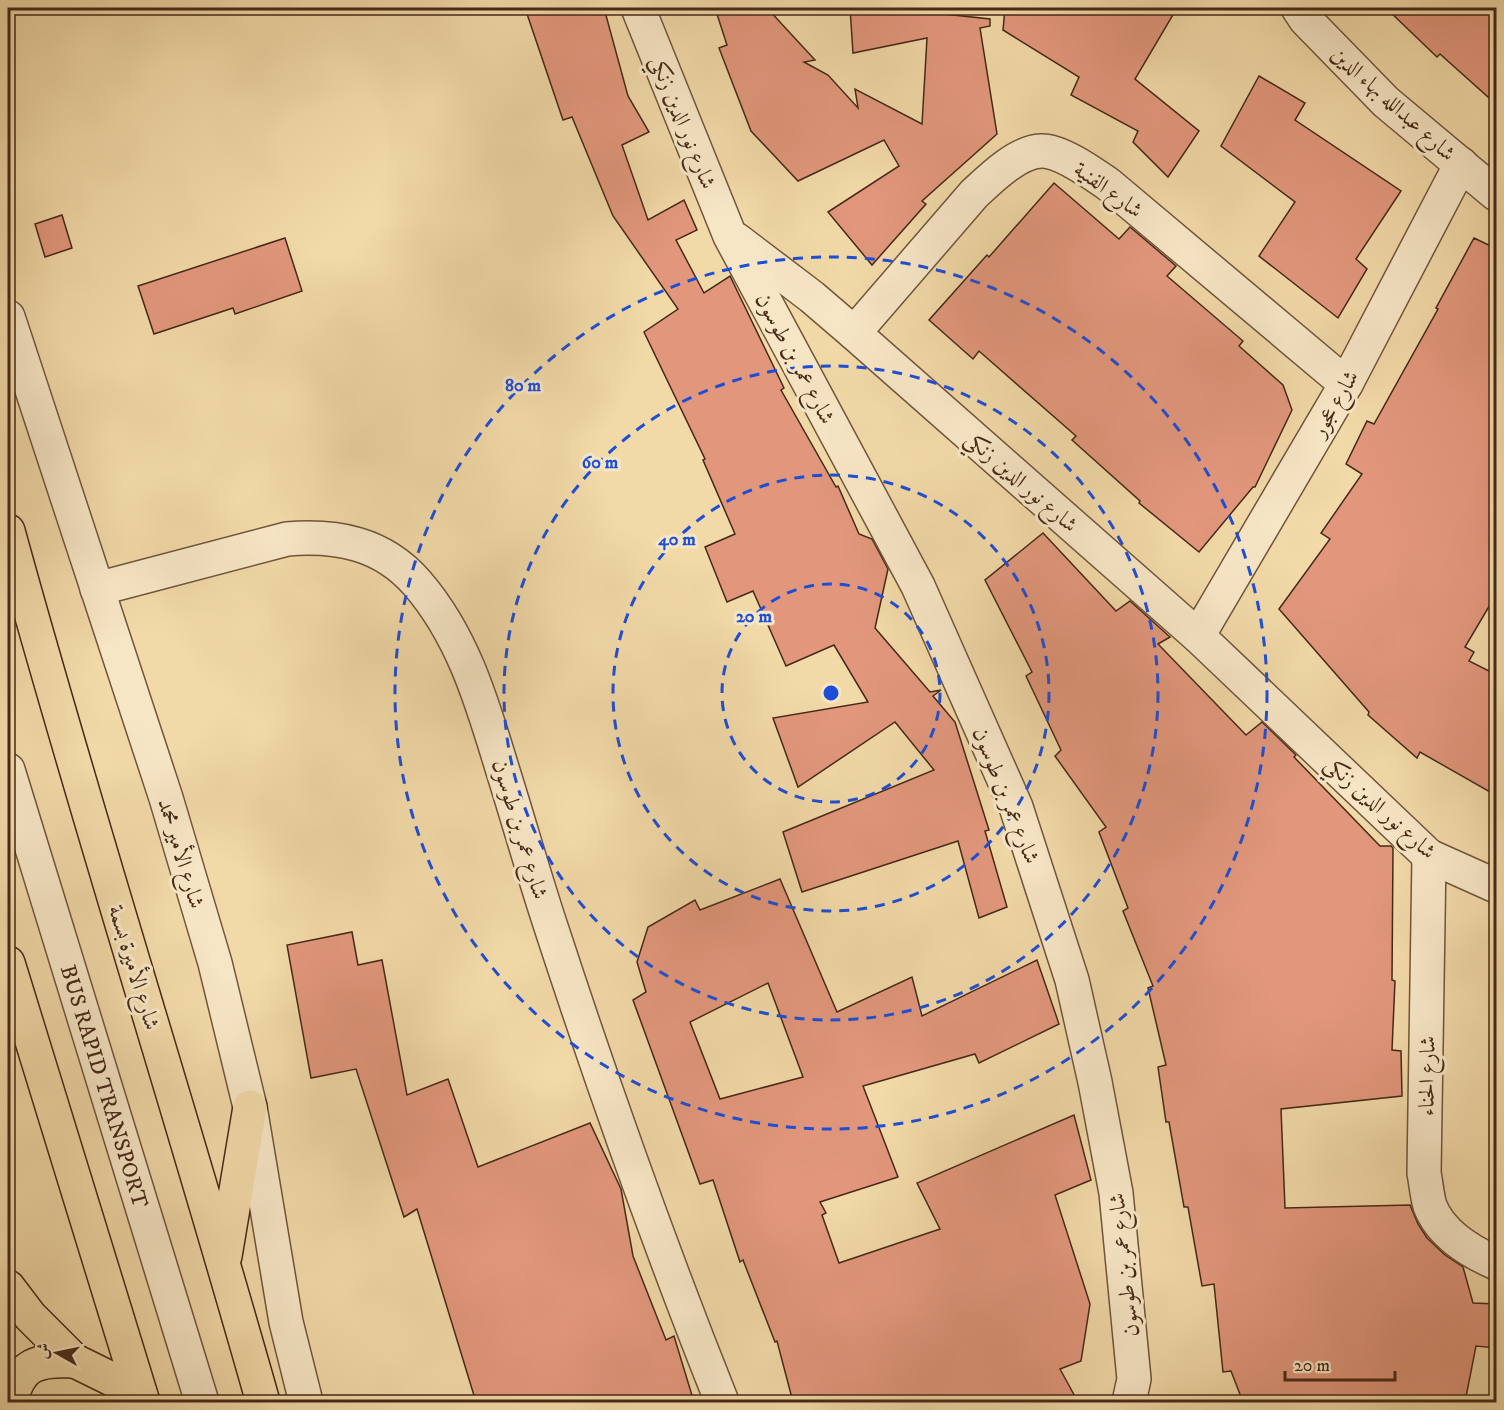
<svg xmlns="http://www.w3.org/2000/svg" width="1504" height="1410" font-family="'IM FELL DW Pica',Amiri,serif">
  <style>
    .building { fill: #e2977c; stroke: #452917; stroke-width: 1.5; fill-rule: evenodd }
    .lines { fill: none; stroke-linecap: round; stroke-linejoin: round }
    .minor-casing { stroke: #70553b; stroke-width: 36 }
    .major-casing { stroke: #452917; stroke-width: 36 }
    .minor { stroke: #f7e6c6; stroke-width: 33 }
    .major { stroke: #f2d9a8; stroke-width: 33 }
    .ring { fill: none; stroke: #1d4ed8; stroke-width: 3; stroke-dasharray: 10 8 }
    .labels { text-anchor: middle; stroke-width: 6; stroke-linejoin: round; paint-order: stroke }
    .street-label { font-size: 22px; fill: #452917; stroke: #f7e6c6 }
    .centre { fill: #1d4ed8; stroke: #f7e6c6; stroke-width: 3 }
    .ring-label { font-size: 18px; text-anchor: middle; font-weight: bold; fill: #1d4ed8; stroke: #f7e6c6; stroke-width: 6; stroke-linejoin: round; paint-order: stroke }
  </style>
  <rect width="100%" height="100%" fill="#f2d9a8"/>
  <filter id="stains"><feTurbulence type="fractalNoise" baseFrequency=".00333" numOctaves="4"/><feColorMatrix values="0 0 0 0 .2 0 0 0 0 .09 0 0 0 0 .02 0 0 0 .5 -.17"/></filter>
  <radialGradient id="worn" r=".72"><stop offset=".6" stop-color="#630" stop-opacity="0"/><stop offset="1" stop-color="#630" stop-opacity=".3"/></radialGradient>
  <g class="building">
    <path d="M525,8H604L628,96L649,132L622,145L648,220L684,200L697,230L676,240L704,293L730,276L784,388L781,390L836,487L838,486L859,534L872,539L888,569L875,628L930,692L941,690L933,696L955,722L989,830L985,831L1007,907L979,918L958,841L802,892L783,832L934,770L895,722L798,787L773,718L868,702L834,645L786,666L753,591L727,602L705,547L735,534L703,460L705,459L644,332L678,309L613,216L572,117L563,120Z"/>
    <path d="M715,8H767L815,60L804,62L828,75L858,108L855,89L922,124L927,38L853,53L850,8H898V9L990,19V26L980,28L997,134L922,201L926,204L872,265L828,212L899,166L884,140L798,181L751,131L719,48L727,45Z"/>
    <path d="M1005,8H1177L1135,79L1199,131L1168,177L1133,142L1138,131L1071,95L1079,77L1003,30Z"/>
    <path d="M1386,8H1486L1497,17V105L1440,54L1437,57Z"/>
    <path d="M1259,76L1305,103L1295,120L1401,191L1356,259L1367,269L1338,318L1259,256L1295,202L1221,146Z"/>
    <path d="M1054,183L1119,239L1130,227L1176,266L1167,276L1243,341L1239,346L1283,385L1292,410L1255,487H1253L1199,552L1139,503L1140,501L1072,440L1076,436L979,351L973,359L929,320L987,255L989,257Z"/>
    <path d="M62,215L72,248L45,257L35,224Z"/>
    <path d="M285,238L302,291L235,314L233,308L154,334L138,286Z"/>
    <path d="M1474,238L1497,249V593L1465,647L1474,652L1469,661L1497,675V796L1420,752L1417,758L1368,715L1369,712L1279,609L1330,539L1321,533L1362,474L1346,464L1367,421L1374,424L1438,309L1436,308Z"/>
    <path d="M1043,533L1116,611L1130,601L1170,637L1158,644L1246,735L1262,722L1296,755L1294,757L1380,846H1391L1393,848L1392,980L1395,981L1392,1050L1401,1051L1402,1096L1281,1109L1285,1208L1410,1205L1418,1224L1427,1238L1445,1255L1463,1267L1473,1303L1497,1304V1348L1476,1346L1465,1402H1243L1231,1371L1223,1372L1214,1284L1202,1286L1188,1207H1184L1169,1122H1166L1158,1067L1166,1065L1148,988L1153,986L1123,911L1128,908L1099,832L1106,827L1055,756L1061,750L1026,676L1032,672L985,580Z"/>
    <path d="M780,879L837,1012L912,977L922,1016L1037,960L1059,1024L979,1063L975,1054L863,1086L898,1177L820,1202L826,1213L822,1215L839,1263L940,1229L917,1183L1074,1115L1091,1180L1055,1195L1090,1304L1081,1361L1060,1369L1078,1402H793L777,1341L775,1342L743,1260L740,1262L713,1180L700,1184L633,1000L646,992L637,962L648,927L695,900L700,910ZM768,983L803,1077L720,1099L690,1022Z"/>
    <path d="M352,932L358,965L382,960L407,1095L448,1079L478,1167L590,1123L621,1189L633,1256L666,1340L674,1336L694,1402H476L417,1209L404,1217L356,1069L311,1078L287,945Z"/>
  </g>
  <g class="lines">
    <defs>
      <g id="minor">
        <path d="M638,8L730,236L918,586L1016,807L1072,980L1095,1082L1116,1193L1134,1379L1129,1402"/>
        <path d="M1298,8L1306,20L1386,102L1496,194"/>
        <path d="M737,240L812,297L854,333L1198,636L1429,856L1496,886"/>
        <path d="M8,317L166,798L215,963L250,1107L286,1322L306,1402"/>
        <path d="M854,333L974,194C990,179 1017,152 1041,151C1060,150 1092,173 1108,184L1346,384"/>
        <path d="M97,589L287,539C337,535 382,543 417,583C463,636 482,702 502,768C519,822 534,876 552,930C604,1089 660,1247 722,1402"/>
        <path d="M1198,636L1346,384L1461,164"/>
        <path d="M8,770L202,1402"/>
        <path d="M1429,856L1424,1173C1426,1183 1427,1196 1430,1206C1441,1234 1469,1251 1496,1263"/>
      </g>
      <g id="major">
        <path d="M8,531C88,823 181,1111 263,1402"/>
        <path d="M8,963L143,1402"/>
        <path d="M225,1256L250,1107"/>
        <path d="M8,1287L30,1316L75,1361L140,1393"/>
        <path d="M11,1402C19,1363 39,1359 75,1361"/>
      </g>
    </defs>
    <use href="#minor" class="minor-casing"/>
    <use href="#major" class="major-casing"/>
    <use href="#minor" class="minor"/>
    <use href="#major" class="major"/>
  </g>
  <g class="ring">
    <circle cx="831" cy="693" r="109"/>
    <circle cx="831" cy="693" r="218"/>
    <circle cx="831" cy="693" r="327"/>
    <circle cx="831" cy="693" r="436"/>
  </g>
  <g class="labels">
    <g class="street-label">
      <text transform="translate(1394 103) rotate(42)" y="8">شارع عبدالله بهاء الدين</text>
      <text transform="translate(684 122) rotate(68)" y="8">شارع نور الدين زنكي</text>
      <text transform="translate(1109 189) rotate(36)" y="8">شارع الفنية</text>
      <text transform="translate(796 358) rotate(62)" y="8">شارع عمر بن طوسون</text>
      <text transform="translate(1334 403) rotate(-60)" y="8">شارع عجور</text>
      <text transform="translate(1022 481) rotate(41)" y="8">شارع نور الدين زنكي</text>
      <text transform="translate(1007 795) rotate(68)" y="8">شارع عمر بن طوسون</text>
      <text transform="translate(1381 807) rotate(42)" y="8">شارع نور الدين زنكي</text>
      <text transform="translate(521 829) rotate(73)" y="8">شارع عمر بن طوسون</text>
      <text transform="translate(182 853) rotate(73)" y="8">شارع الأمير محمد</text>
      <text transform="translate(135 967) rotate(73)" y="8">شارع الأميرة بسمة</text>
      <text transform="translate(1426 1076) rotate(-89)" y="8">شارع الحناء</text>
      <text transform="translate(105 1086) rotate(73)" y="8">BUS RAPID TRANSPORT</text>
      <text transform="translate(1123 1265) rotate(-96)" y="8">شارع عمر بن طوسون</text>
    </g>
  </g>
  <circle cx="831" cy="693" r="9" class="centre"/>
  <g class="ring-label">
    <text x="523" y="391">80 m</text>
    <text x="600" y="468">60 m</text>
    <text x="677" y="545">40 m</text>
    <text x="754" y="622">20 m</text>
  </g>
  <rect width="1504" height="1410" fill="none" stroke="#f2d9a8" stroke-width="30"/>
  <rect x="9" y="9" width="1486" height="1392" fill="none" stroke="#452917" stroke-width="3"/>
  <rect x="15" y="15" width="1474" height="1380" fill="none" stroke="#452917" stroke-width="1.5"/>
  <g transform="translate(57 1353) rotate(279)" stroke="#f7e6c6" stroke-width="4.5" paint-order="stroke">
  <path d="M0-4.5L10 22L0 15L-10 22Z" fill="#452917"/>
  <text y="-9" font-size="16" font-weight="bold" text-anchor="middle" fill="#452917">ش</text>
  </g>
  <path d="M1285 1371v9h110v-9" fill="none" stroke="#452917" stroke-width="3"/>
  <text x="1294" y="1371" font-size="18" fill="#452917" stroke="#f7e6c6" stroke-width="4.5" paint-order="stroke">20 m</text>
  <rect width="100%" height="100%" filter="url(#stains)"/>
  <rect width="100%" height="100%" fill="url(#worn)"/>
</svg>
